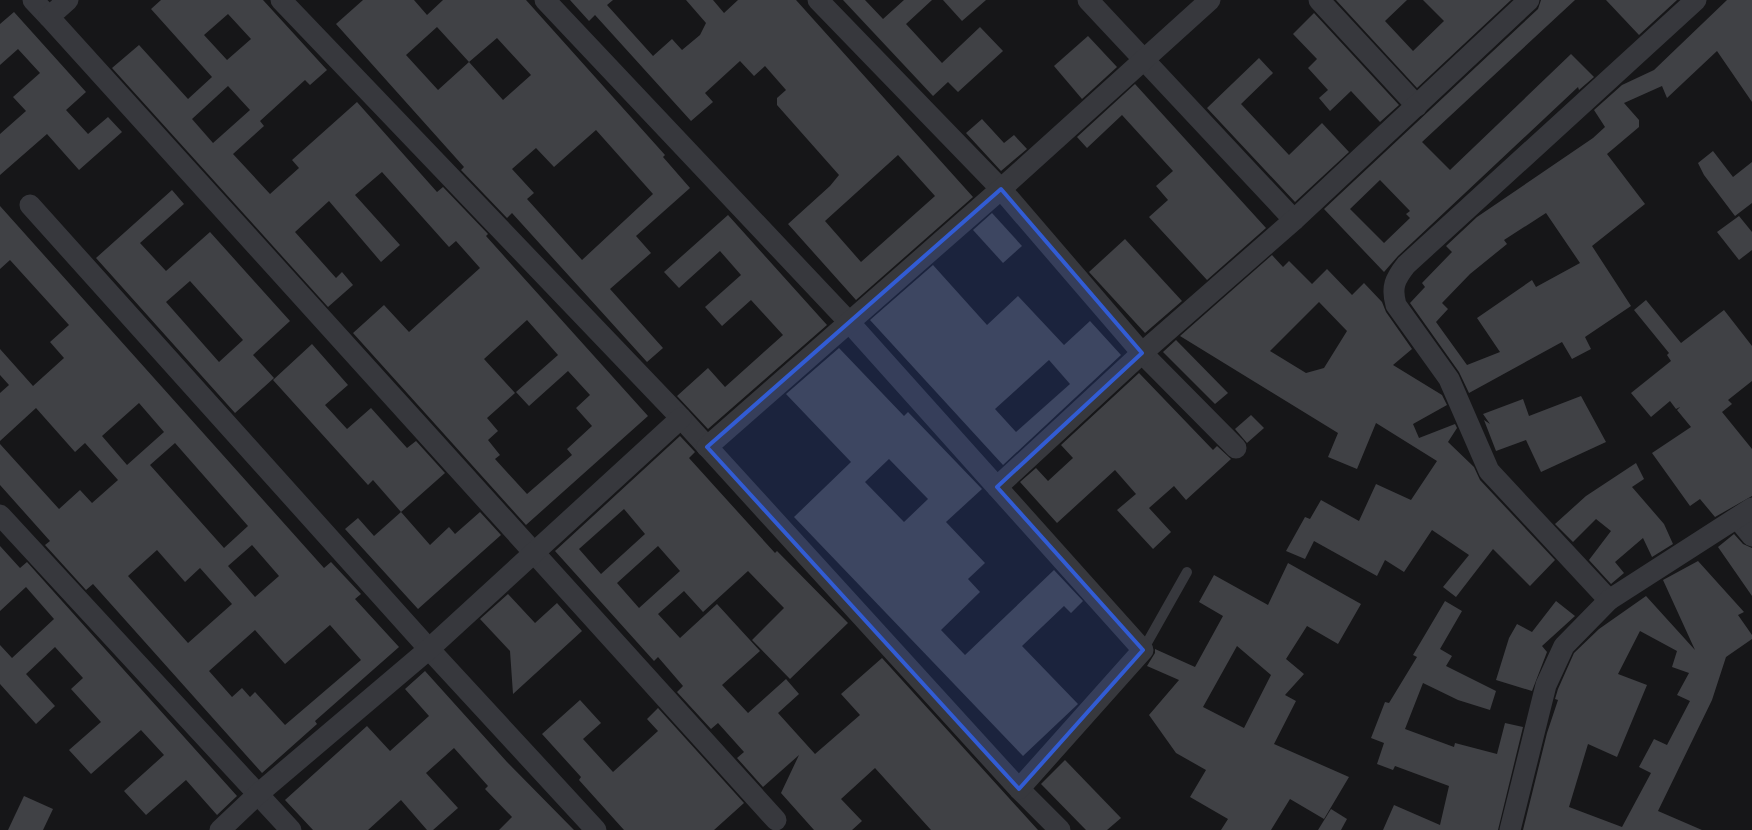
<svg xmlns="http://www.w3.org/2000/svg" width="1752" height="830" font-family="'Alegreya Sans',sans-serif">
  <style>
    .building { fill: #404145; fill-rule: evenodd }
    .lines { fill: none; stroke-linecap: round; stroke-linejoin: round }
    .service { stroke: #37383d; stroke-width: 10 }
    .minor { stroke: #37383d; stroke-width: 21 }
    .marked { fill: #325cd3; fill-opacity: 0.2; stroke: #325cd3; stroke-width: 4; stroke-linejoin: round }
  </style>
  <rect width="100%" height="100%" fill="#161618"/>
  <g class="building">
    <path d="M161,0H263L327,70L310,85L305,80L260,121L264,126L233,154L270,194L299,168L292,160L357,102L437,192L443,187L488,234L486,236L648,416L526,525L353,333L384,305L409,332L480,268L456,241L449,247L382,172L355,195L400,245L381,262L329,201L295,232L336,278L342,272L353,285L328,307L112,68L139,45L188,99L212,77L151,9ZM228,14L251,39L227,60L204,35ZM228,86L250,110L213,143L192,119ZM527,320L558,355L516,392L529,406L568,371L590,395L576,408L592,426L567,449L572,455L527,494L495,459L500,455L488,440L498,431L487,418L515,393L484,359Z"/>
    <path d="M363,0H414L427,15L443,0H526L665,155L663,157L690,188L636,236L651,253L610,289L663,348L647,362L512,213L507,218L461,170L464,167L336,24ZM437,27L469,62L438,90L406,55ZM497,38L531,75L503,100L469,62ZM596,130L653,194L582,260L527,199L534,193L512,169L536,148L554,167Z"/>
    <path d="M570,0H613L607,5L653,56L672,39L682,50L700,35L706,23L686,0H713L724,13L738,0H796L973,197L856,300L788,224L830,186L839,175L777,105V98L786,90L765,66L754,76L740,61L705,93L713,102L691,121L595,15L589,21ZM898,155L935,196L861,262L825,221Z"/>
    <path d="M843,0H865L883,19L904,0H932L906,24L942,63L980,27L1003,51L958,92L948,82L933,96Z"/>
    <path d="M943,0H986L962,21Z"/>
    <path d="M1336,0H1407L1385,21L1413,51L1444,21L1423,0H1511L1417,88Z"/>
    <path d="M1541,0H1575L1422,142L1450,170L1571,54L1594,77L1579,90L1578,87L1398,256L1384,272L1324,209L1538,9ZM1380,180L1410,211L1406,214L1410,218L1384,243L1350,209Z"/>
    <path d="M1606,0H1677L1639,35Z"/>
    <path d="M1727,0H1752V102L1717,51L1667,98L1662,86L1624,103L1639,120V127L1607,154L1645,204L1592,246L1631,306L1585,337L1591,349L1572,359L1562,342L1469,393L1459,372L1410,303L1425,287L1422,283L1452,252L1446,246L1477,217L1593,138L1605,127L1594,110L1622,85L1654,70ZM1546,213L1580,263L1536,287L1532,280L1477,318L1500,352L1467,365L1436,322L1448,309L1442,303L1470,274L1507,244L1504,240Z"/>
    <path d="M14,12L86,92L66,110L88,134L108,117L122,132L79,170L47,134L0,175V134L26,111L13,97L40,73L18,49L0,65V24Z"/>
    <path d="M1314,13L1399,105L1380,122L1351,91L1330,111L1319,98L1328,90L1308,68L1317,59L1293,34Z"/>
    <path d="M1088,36L1117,67L1082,99L1054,66Z"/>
    <path d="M1259,58L1273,73L1241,104L1289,155L1322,123L1349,152L1295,202L1207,108Z"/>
    <path d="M1135,84L1266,228L1207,280L1149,217L1168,200L1156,186L1173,171L1122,115L1087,148L1077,137Z"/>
    <path d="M982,119L1004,143L1014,135L1027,149L1001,171L966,133Z"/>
    <path d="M1713,151L1733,177L1752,162V203L1735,216L1704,175L1698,163Z"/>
    <path d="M172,190L184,204L140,243L166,271L210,232L290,321L253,355L274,378L235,413L96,258ZM190,281L243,340L219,362L166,302Z"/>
    <path d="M0,206L324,568L331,562L361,594L355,599L399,647L315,721L317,724L262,773L93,584L86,590L45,545L50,541L0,485V444L59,509L80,490L92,503L118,480L85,443L75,452L36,408L0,441V393L9,385L0,375V349L33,386L64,358L50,342L69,325L10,260L0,269ZM139,403L164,432L127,465L102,436ZM175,443L248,526L224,548L150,465ZM252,545L279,576L255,597L228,566ZM157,550L185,582L200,568L232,604L188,643L128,576ZM330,625L361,660L285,725L255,692L250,697L242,688L232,697L209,671L255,630L285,664Z"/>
    <path d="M992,213L1022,246L1003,263L973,230Z"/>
    <path d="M728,215L827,325L708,429L677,396L708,368L725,387L783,335L751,300L722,326L705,307L741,275L720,251L679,288L664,272Z"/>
    <path d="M1739,216L1752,232V250L1739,260L1717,232Z"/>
    <path d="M1125,239L1182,301L1145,333L1089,272Z"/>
    <path d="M1272,255L1283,267L1289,261L1312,284L1327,269L1352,295L1364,283L1382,302L1386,312L1412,349L1393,365L1442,395L1447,405L1413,424L1419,438L1455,424L1457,428L1448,442L1474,467L1480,480L1555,560L1530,586L1493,549L1456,597L1443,587L1469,555L1432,530L1404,572L1385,560L1377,576L1314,541L1305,559L1286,551L1305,517L1310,519L1321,500L1359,521L1376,484L1411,500L1437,461L1376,423L1357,469L1328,457L1338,433L1180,336ZM1319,302L1347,331L1324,368L1306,373L1270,351Z"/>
    <path d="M933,265L987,325L1018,296L1064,345L1090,321L1121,355L1003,465L870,320ZM1049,360L1070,384L1016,432L995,409Z"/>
    <path d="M1646,300L1681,343L1724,310L1752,346V381L1728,400L1732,404L1722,412L1752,449V496L1715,517L1700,499L1690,506L1652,453L1691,427L1677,410L1680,407L1676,409L1670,401L1651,417L1631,393L1671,361L1667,355L1669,353L1634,310Z"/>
    <path d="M1176,340L1228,393L1215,404L1163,352Z"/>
    <path d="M312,344L348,385L325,405L347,429L371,408L407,448L416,441L445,473L401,512L373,480L368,485L273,380Z"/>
    <path d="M839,348L904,416L908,412L982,489L946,522L985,563L968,579L980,592L941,630L965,655L1054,570L1083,601L1071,613L1064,606L1022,646L1078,704L1023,756L794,517L851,462L786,394ZM889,459L928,499L904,522L865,482Z"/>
    <path d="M1139,373L1213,450L1217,446L1231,459L1186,500L1174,486L1149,508L1171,532L1153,549L1117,510L1136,494L1115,470L1057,523L1020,482L1036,468L1048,481L1073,458L1061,445Z"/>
    <path d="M1581,396L1606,442L1541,472L1526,440L1496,451L1484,420L1490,424L1483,414L1523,399L1529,416Z"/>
    <path d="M1251,415L1264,428L1247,443L1235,429Z"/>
    <path d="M680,436L695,452L689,458L775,553L777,551L848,623L790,679L752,640L784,608L748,571L703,612L684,591L658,614L680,638L717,604L760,651L722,685L748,713L786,679L799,694L778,713L815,754L860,715L841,694L882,658L1038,830H931L875,768L841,799L862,821L852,830H814L781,793L799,755L763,787L737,758L744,752L718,723L711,729L677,692L683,686L658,657L654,661L555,551ZM624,509L645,534L601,574L579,549ZM658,546L680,571L639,608L617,583Z"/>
    <path d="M1636,463L1644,479L1632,487L1664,524L1673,544L1652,557L1643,538L1615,562L1624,573L1611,584L1589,560L1611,531L1596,519L1573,542L1555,524L1586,496Z"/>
    <path d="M401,512L430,545L449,527L455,534L480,512L501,535L418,609L345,529L358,518L374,536Z"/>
    <path d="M1734,534L1743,544L1752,548V596L1718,547Z"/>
    <path d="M0,546L20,568L27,562L237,796L217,815L186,780L146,815L124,791L164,755L141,730L91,774L69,750L101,722L71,689L83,678L55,647L26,674L55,706L36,724L0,684V645L12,658L54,619L26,587L0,611Z"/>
    <path d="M1698,561L1744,612L1738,615L1752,635V639L1726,657L1712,700L1658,811L1702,830H1523L1547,733L1558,700L1555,699L1558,689L1574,653L1599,629L1646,596L1695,650L1663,580ZM1640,631L1677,651L1672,667L1689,673L1677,695L1690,701L1667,745L1654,739L1639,767L1651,773L1622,827L1569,807L1588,744L1617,757L1647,685L1618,674Z"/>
    <path d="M1288,563L1361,604L1338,644L1307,626L1286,659L1304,674L1285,695L1296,701L1274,744L1349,777L1324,819L1290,799L1271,830H1221L1228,819L1190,797L1206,770L1176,753L1149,715L1179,680L1147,666L1155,653V649L1195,667L1223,616L1199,602L1214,575L1268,605ZM1237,646L1271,675L1244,728L1203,707Z"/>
    <path d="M508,594L535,623L557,603L582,631L513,694L510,651L480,619Z"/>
    <path d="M1445,601L1462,611L1440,649L1452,656L1446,666L1496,691L1490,710L1458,700L1423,683L1405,729L1454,747L1455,743L1497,754L1505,723L1523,727L1498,830H1383L1394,805L1440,825L1449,786L1395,766L1393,770L1377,764L1384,743L1371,738L1385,702L1389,703L1417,657L1413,655Z"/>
    <path d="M1556,601L1575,616L1542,646L1547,652L1532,691L1496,680L1509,638L1517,624L1532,632Z"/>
    <path d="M425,671L507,762L574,830H499L512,817L485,789L488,786L454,748L426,773L458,808L433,830H427L401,800L368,830H313L285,800L367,726L390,751L429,716L405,689Z"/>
    <path d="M580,700L601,723L583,739L613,772L658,731L647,719L658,708L744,803L714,830H624L579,780L581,777L542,734Z"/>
    <path d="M1065,760L1121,818L1107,830H1086L1041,784Z"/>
    <path d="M24,796L53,809L43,830H8Z"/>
    <path d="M1331,809L1347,819L1341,830H1318Z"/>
  </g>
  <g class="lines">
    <path class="service" d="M1143,650L1187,572"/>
    <g class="minor">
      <path d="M33,0L49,17"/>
      <path d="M68,0L49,17L776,820"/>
      <path d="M281,0L681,418L1019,789L1060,830"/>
      <path d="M545,0L849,322L1143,650L1019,789"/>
      <path d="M818,0L1001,189L1142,353L1236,448"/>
      <path d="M1088,0L1294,220"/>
      <path d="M1319,0L1417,106"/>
      <path d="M30,205L429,649L596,830"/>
      <path d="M707,447L1001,189L1210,0"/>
      <path d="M997,487L1142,353L1294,220L1529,0"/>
      <path d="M0,515L291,830"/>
      <path d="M1738,519L1752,536"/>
      <path d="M1609,600L1489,471L1449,379L1396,305C1391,287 1395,279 1406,265L1696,0"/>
      <path d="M220,830L258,794L429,649L681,418"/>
      <path d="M1510,830L1546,685L1564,646L1609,600L1752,508"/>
    </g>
  </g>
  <path class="marked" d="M1001,189L1142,353L997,487L1143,650L1019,789L707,447Z"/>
</svg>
